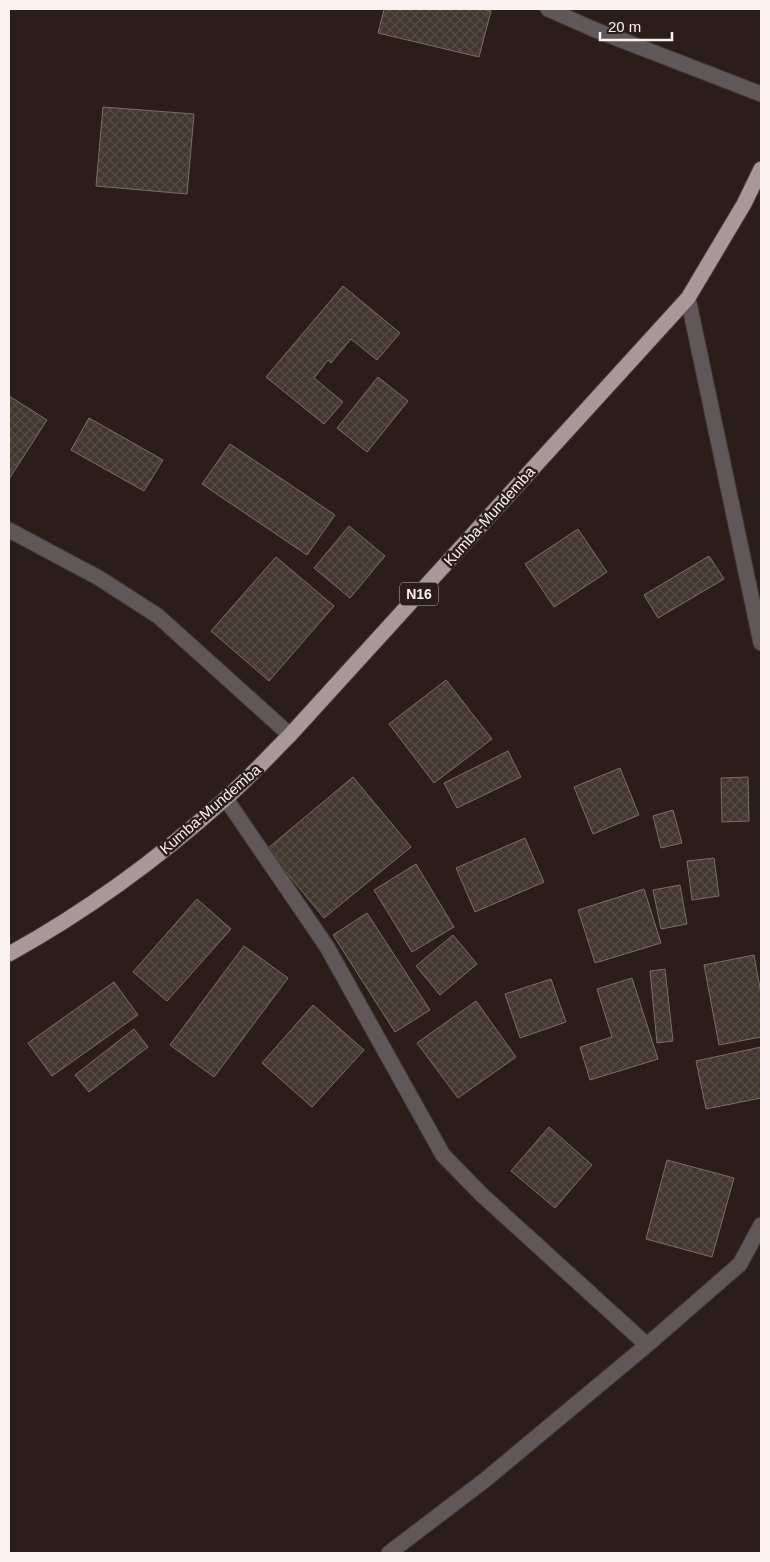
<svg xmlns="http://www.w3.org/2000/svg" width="770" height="1562" font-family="Helvetica,sans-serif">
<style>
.building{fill:url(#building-cross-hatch);stroke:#7b6e65}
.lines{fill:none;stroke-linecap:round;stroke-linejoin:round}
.minor-casing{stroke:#433734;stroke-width:17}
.trunk-casing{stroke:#433734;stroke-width:17}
.minor{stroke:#5f5758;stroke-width:15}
.trunk{stroke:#a9989a;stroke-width:15}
.labels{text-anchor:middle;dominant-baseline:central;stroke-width:5;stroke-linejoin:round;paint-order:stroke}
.shield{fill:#2a1d1a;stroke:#bdb3b0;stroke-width:1}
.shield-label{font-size:14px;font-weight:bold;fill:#fcf3f0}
.street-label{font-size:15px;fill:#fcf3f0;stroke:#2a1d1a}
</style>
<defs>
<pattern id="building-cross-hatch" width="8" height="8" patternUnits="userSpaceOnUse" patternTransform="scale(1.25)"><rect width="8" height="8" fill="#433830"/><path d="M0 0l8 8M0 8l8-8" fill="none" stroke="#564c44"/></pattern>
</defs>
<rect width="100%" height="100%" fill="#2a1d1a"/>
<path class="building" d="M384 9H481L491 11 479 57 378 33Z
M103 107 194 114 187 194 96 186Z
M343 286 400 333 377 360 351 339 331 363 328 360 314 378 343 402 324 424 266 377Z
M378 377 408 401 367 452 337 428Z
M9 396 47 420 9 479Z
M89 418 163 460 144 491 71 450Z
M230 444 335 515 307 555 202 484Z
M349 526 385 556 350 598 314 568Z
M578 529 607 572 554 607 525 564Z
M709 556 724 579 658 618 644 595Z
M276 557 334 606 269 681 211 631Z
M446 680 492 739 434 783 389 724Z
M508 751 521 777 457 808 444 783Z
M620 768 639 815 593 834 574 787Z
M353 777 411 847 324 918 267 849Z
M748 777 749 821 722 822 721 778Z
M673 810 682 843 661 848 653 816Z
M525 838 544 882 475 912 456 868Z
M714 858 719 896 692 900 687 861Z
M416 864 454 927 412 952 374 890Z
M680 885 687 924 661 929 653 890Z
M644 889 661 943 595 963 578 910Z
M197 899 231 929 167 1001 133 972Z
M367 913 430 1010 395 1032 333 935Z
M453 935 477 964 440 995 416 966Z
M244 946 288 978 214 1077 170 1045Z
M754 955 761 994V1037L719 1045 704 965Z
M665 969 673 1041 657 1043 650 971Z
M632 978 658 1059 590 1080 580 1047 612 1037 597 989Z
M551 979 566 1022 520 1038 505 994Z
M114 982 138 1015 52 1076 28 1043Z
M476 1001 516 1057 458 1098 417 1043Z
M313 1005 364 1050 312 1107 262 1063Z
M134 1029 148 1047 89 1092 75 1075Z
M761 1047V1098L706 1109 696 1061Z
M549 1127 592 1165 555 1208 511 1171Z
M667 1160 734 1178 712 1257 646 1239Z"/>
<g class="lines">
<defs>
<path id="minor" d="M548 9 593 29 761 94
M688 298 761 643
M9 530 99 578 158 616 290 735
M226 799 327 947 443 1155 482 1195 647 1345
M389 1553 485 1480 647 1345 740 1264 761 1225"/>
<path id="trunk" d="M9 954C87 911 159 858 225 799 248 779 269 756 290 735L688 298 744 204 761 169"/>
</defs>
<use href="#minor" class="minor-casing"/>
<use href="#trunk" class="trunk-casing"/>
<use href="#minor" class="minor"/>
<use href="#trunk" class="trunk"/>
</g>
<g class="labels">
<rect class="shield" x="400" y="582.5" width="38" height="23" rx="4"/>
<g class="shield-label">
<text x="419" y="594">N16</text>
</g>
<g class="street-label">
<text transform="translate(489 516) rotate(-48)">Kumba-Mundemba</text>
<text transform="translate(210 809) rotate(-41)">Kumba-Mundemba</text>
</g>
</g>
<rect width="770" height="1562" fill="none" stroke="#fcf3f0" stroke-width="20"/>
<path d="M600 32v8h72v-8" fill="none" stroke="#fcf3f0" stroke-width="2.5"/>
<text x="608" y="32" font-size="15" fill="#fcf3f0" stroke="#2a1d1a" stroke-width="4" paint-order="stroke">20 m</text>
</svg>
